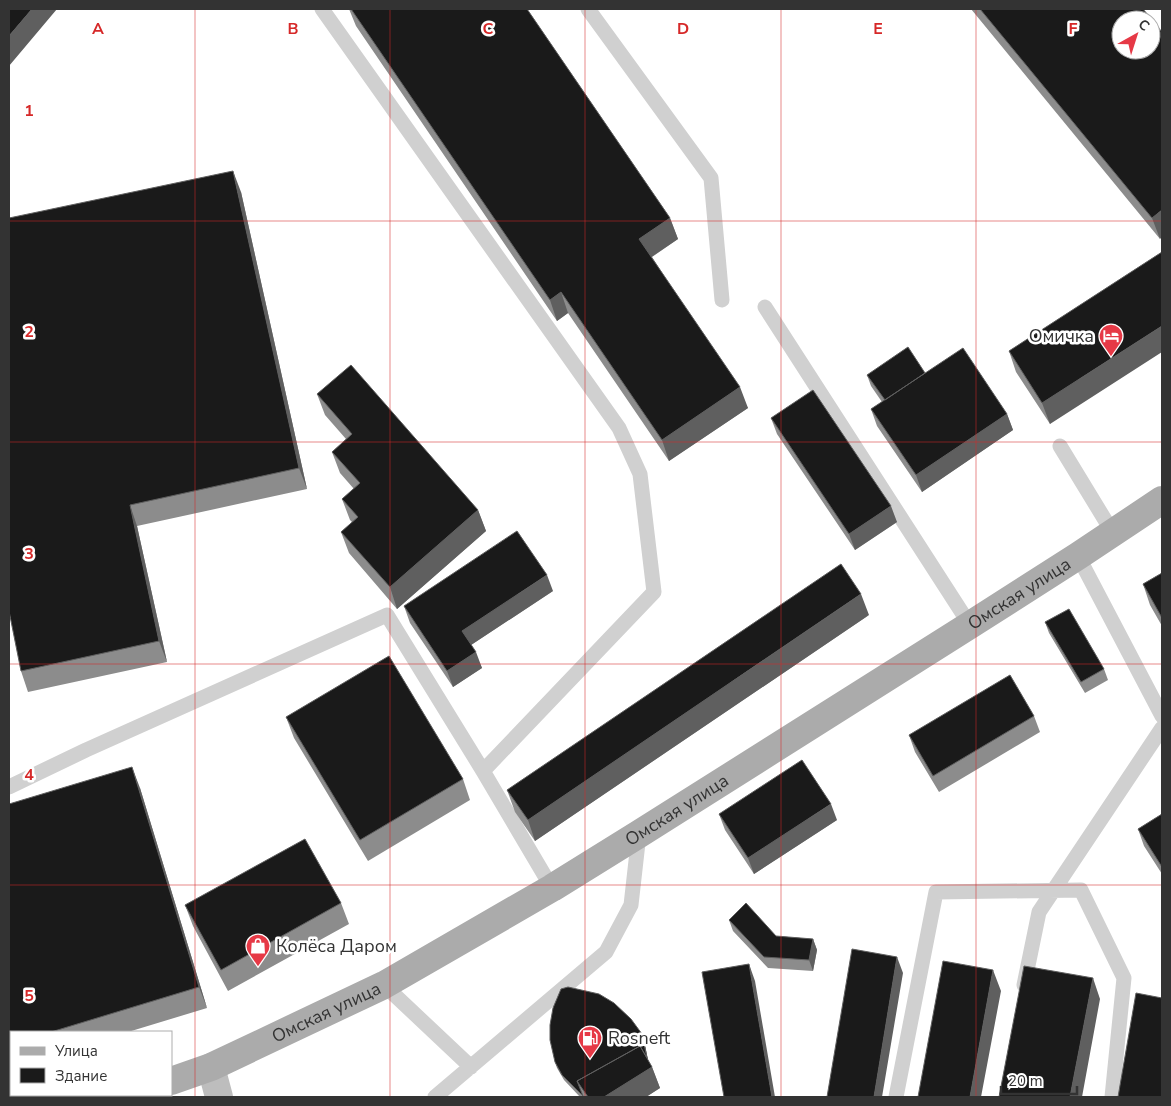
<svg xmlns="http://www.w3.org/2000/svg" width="1171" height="1106" font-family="'Nunito Sans',sans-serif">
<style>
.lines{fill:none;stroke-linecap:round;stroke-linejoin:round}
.lane{stroke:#d0d0d0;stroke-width:15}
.secondary{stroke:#bdbdbd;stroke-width:28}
.primary{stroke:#ababab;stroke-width:28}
.wall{fill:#8c8c8c}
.shaded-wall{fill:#5f5f5f}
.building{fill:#1a1a1a;stroke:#5f5f5f;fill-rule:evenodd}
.grid{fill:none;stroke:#d62828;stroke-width:1;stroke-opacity:0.55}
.labels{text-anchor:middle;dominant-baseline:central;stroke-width:5;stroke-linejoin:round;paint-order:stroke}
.poi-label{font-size:18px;fill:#333;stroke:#fff;text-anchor:start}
.street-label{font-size:18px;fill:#333;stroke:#fff}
.grid-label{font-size:16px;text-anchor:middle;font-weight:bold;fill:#d62828;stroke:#fff;stroke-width:5;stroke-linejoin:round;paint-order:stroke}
</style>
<rect width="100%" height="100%" fill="#fff"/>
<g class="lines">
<path class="lane" d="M322 9 619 428 640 474 654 592 483 771
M588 9 711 178 722 300
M765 307 970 625
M1060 446 1113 533
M1078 556 1162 716
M9 787 86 750 387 615 483 771 552 888
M384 985 471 1067
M1024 985 1039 912 1162 728
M435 1097 606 952 631 905 639 834
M896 1097 936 892 1081 890 1124 978 1112 1097"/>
<path class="secondary" d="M211 1067 219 1097"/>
<g class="primary">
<path id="s1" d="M171 1081 211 1067 384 985 552 888 639 834 970 625 1078 556 1162 500"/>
<path d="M125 1097 132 1095"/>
</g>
</g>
<path class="wall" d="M349 9H527L670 218 678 239 652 257 748 408 669 461 568 313 557 321 356 26Z
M971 9H1143L1160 239Z
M241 192 307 489 137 526 167 662 28 692 21 671Z
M1162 252 1050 424 1016 372 1009 351Z
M925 373 1007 414 1013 430 922 492 877 426 871 409 882 402 871 386 867 375Z
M317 394 478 510 486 531 397 609 349 553 341 532 352 522 350 520 342 499 354 489 340 473 332 452 346 439 325 415Z
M771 418 897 522 855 550 777 434Z
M1162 573V626L1150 605 1143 584Z
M553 591 471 645 482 668 453 687 410 623 404 606Z
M869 615 535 841 515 812 507 790Z
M1045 622 1104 669 1108 680 1085 693 1049 633Z
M1034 716 1040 732 939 792 915 752 909 735Z
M286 717 463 779 470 800 368 861 294 738Z
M140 788 207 1008 128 1032H11V1068H9V804Z
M719 814 837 820 754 874 725 830Z
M1162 814V874L1144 846 1138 829Z
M341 903 349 924 228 991 193 926 185 905Z
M729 920 776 936 813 939 817 950 813 971 768 968 733 931Z
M644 1040 648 1060 652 1067 660 1088 646 1097H580L564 1080 557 1068 555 1062Z"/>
<path class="shaded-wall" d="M32 9H57L9 66V36Z
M233 171 241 192 307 489 299 468Z
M1162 210V237L1160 239 1152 218Z
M670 218 678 239 647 260 639 239Z
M561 292 568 313 557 321 550 300Z
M1162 326V352L1050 424 1042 403Z
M740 387 748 408 669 461 662 440Z
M1007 414 1013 430 922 492 916 475Z
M130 505 137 526 167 662 159 641Z
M891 506 897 522 855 550 849 534Z
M478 510 486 531 397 609 390 587Z
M547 575 553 591 468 647 462 631Z
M861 594 869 615 535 841 528 820Z
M476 652 482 668 453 687 447 671Z
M132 767 140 788 207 1008 199 987Z
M831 804 837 820 754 874 748 858Z
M813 939 817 950 813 971 809 960Z
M897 957 903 973 882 1097H874Z
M749 964 755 981 775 1097H772Z
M993 970 1001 991 981 1097H970Z
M1093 978 1100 999 1082 1097H1070Z
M642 1034 644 1040 649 1065 647 1059Z
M652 1067 660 1088 646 1097H604Z"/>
<path class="building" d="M9 9H32L9 36Z
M351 9H527L670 218 639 239 740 387 662 440 561 292 550 300Z
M980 9H1143L1162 32V210L1152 218ZM1121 20H1151V50H1121Z
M233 171 299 468 130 505 159 641 21 671 9 611V218Z
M1162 252V326L1042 403 1009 351Z
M908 347 925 373 885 400 867 375Z
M963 348 1007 414 916 475 871 409Z
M351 365 478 510 390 587 341 532 358 517 342 499 360 483 332 452 352 434 317 394Z
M813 390 891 506 849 534 771 418Z
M517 531 547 575 462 631 476 652 447 671 404 606Z
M841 564 861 594 528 820 507 790Z
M1162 573V618L1143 584Z
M1069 609 1104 669 1081 682 1045 622Z
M389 656 463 779 360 840 286 717Z
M1010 675 1034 716 933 776 909 735Z
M802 760 831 804 748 858 719 814Z
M132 767 199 987 51 1032H11V1044L9 1045V804Z
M1162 814V867L1138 829Z
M305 839 341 903 221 970 185 905Z
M746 903 776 936 813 939 809 960 764 957 729 920Z
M852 949 897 957 874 1097H827Z
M943 961 993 970 970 1097H918Z
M749 964 772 1097H724L702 972Z
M1024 966 1093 978 1070 1097H999Z
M568 987 599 994 614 1003 631 1019 642 1034 647 1058 640 1046 577 1081 583 1096 562 1075 555 1062 550 1040V1025L553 1008 561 989Z
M1136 993 1162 998V1097H1118Z
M640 1046 652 1067 604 1097H588L577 1081Z"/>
<path class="grid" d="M195 9V1097M390 9V1097M585 9V1097M781 9V1097M976 9V1097M9 221H1162M9 442H1162M9 664H1162M9 885H1162"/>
<defs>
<symbol id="hotel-pin" viewBox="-11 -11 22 30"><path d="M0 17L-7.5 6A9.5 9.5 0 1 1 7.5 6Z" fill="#e63946" stroke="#fff"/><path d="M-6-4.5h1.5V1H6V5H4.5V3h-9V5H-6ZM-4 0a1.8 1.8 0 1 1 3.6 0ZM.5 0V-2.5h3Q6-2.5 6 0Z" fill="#fff"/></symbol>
<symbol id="shop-pin" viewBox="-11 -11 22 30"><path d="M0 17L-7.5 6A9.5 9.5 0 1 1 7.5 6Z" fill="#e63946" stroke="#fff"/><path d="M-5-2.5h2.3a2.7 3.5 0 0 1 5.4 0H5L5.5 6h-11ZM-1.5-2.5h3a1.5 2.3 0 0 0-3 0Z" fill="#fff"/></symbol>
<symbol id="fuel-pin" viewBox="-11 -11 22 30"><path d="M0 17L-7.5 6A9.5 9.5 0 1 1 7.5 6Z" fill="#e63946" stroke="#fff"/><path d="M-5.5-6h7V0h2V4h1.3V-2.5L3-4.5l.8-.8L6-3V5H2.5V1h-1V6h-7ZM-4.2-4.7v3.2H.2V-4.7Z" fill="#fff"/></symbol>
</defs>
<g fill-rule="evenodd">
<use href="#hotel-pin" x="1097" y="322" width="28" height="38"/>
<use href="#shop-pin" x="244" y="932" width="28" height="38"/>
<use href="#fuel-pin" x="576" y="1024" width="28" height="38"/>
</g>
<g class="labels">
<g class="poi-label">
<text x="1094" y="336" text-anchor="end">Омичка</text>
<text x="276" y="946">Колёса Даром</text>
<text x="608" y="1038">Rosneft</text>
</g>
<g class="street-label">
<text stroke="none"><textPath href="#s1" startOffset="980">Омская улица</textPath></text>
<text stroke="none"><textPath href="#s1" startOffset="575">Омская улица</textPath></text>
<text stroke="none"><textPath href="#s1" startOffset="170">Омская улица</textPath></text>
</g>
</g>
<g class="grid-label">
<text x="98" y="34">A</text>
<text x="293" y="34">B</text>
<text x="488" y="34">C</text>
<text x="683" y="34">D</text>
<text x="878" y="34">E</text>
<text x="1073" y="34">F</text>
<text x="29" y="116">1</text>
<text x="29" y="337">2</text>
<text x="29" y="559">3</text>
<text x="29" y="780">4</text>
<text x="29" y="1001">5</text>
</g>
<rect width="1171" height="1106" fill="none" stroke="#333333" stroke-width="20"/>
<rect x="10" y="1031" width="162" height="65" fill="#ffffff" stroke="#adadad"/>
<rect x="20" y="1047" width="25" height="8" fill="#ababab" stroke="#adadad"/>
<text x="55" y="1056" font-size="15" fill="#333333">Улица</text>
<rect x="20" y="1068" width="25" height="15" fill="#1a1a1a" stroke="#adadad"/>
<text x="55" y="1081" font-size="15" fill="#333333">Здание</text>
<g transform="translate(1136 35) rotate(39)"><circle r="24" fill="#ffffff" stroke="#adadad"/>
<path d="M0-4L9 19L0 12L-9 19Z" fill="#e63946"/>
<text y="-8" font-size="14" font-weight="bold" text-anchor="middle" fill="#333333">С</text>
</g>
<path d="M1001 1086v8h76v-8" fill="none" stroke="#333333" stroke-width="2.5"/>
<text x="1008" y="1086" font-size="15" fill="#333333" stroke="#ffffff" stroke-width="4" paint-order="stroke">20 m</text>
</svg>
